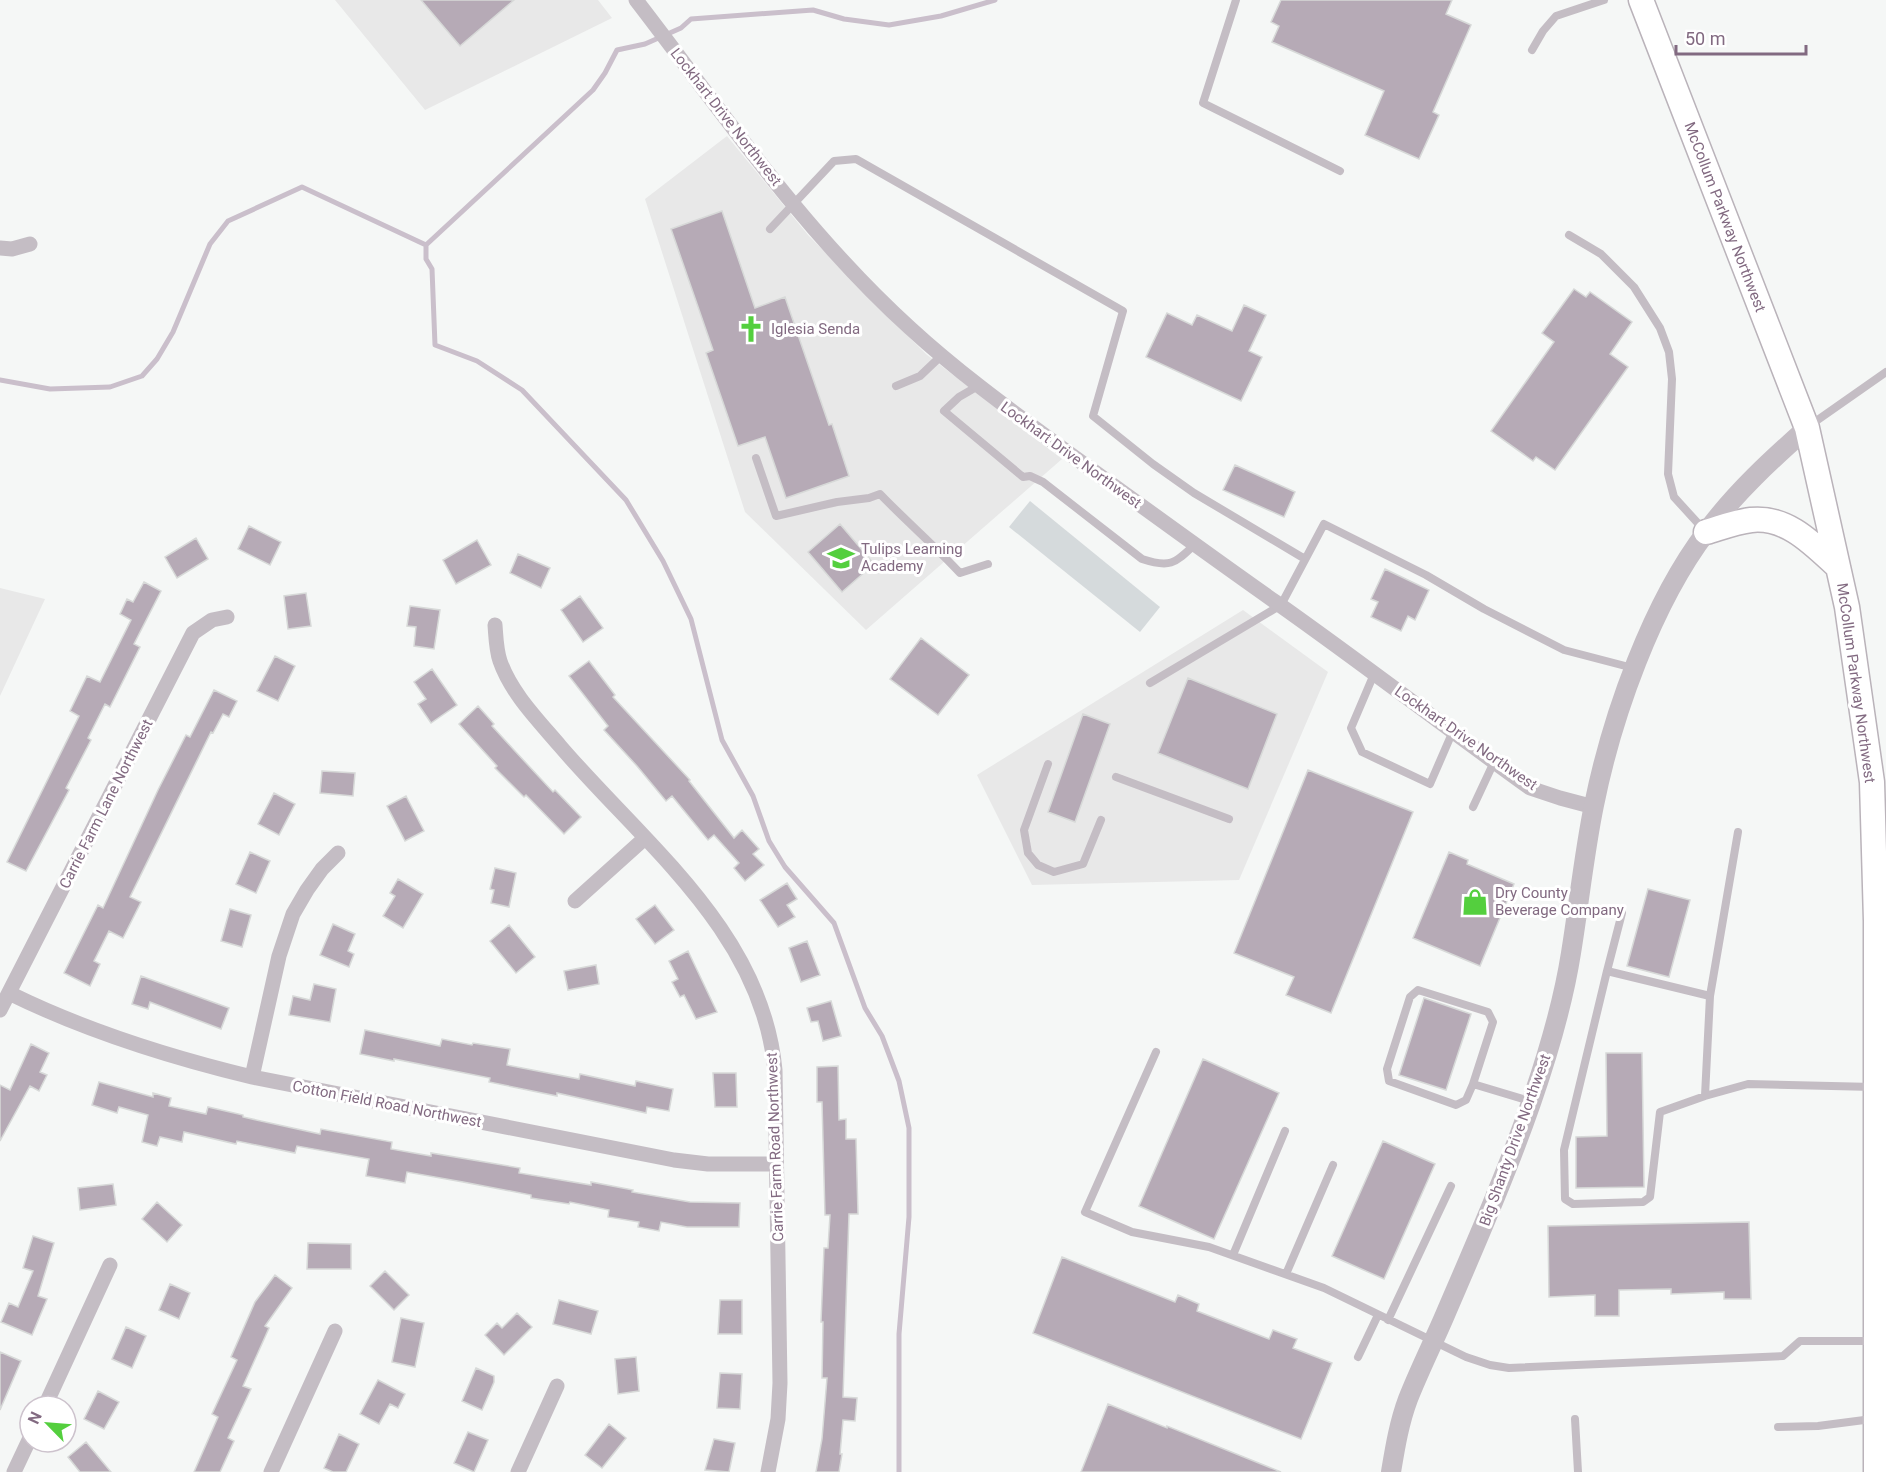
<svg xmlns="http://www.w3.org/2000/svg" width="1886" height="1472" font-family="Roboto,sans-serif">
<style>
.built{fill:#e8e8e8}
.green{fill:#d5dadc}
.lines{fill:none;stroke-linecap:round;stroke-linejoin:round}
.stream{stroke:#cabfcb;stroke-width:5}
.building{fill:#b6aab6;stroke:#d7d9d8;stroke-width:1.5}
.primary-casing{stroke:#bab3ba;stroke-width:27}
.service{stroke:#c4bdc4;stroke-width:8}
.minor{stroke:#c4bdc4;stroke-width:15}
.tertiary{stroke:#c4bdc4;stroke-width:20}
.primary{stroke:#fff;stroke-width:24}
.labels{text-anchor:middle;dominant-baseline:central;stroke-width:6;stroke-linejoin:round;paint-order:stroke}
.street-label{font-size:15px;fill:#826a81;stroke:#fff}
.poi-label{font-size:15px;fill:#826a81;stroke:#fff;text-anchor:start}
</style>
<rect width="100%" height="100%" fill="#f5f7f6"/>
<path class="built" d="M335 0H598L612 18 425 110Z
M727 136 808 235 926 354 1062 459 866 630 745 512 645 199Z
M0 588 45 599 0 696Z
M1243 610 1328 672 1239 880 1032 885 977 775Z"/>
<path class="green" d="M1030 501 1160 607 1140 632 1009 527Z"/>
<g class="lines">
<path class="stream" d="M0 380 50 389 110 387 142 376 157 359 173 332 210 244 228 221 302 187 426 245
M899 1472V1334L909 1217V1128L899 1081 882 1036 865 1008 834 923 785 867 769 841 753 796 722 740 691 619 663 561 626 500 522 390 477 361 435 345 432 269 426 259V245L593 90 605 73 617 50 645 44 681 28 691 19 813 10 844 19 889 25 941 16 995 0"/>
</g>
<path class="building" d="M421 0H514L460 46Z
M1281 0H1452L1446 14 1471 25 1433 112 1439 115 1419 159 1365 135 1384 91 1272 42 1279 26 1271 22Z
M722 211 755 308 785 297 829 425 832 424 849 476 786 498 765 437 738 446 706 353 713 350 671 229Z
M1574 289 1586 297 1590 292 1632 322 1610 354 1628 367 1555 470 1536 457 1533 461 1491 431 1554 342 1542 333Z
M1244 305 1266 315 1249 351 1262 357 1241 401 1146 357 1167 313 1192 325 1197 315 1232 331Z
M1235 465 1295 492 1284 517 1223 490Z
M840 524 874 564 842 592 808 552Z
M249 526 281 542 270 565 238 549Z
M196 538 208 559 177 578 165 557Z
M477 540 491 565 456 584 443 560Z
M518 554 550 568 541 588 510 573Z
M1385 569 1429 590 1415 620 1408 616 1401 631 1371 617 1378 602 1371 599Z
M144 582 161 591 134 644 140 647 110 707 105 704 88 738 91 740 66 788 69 790 26 871 7 862 79 716 70 711 87 676 100 682 131 620 120 614 127 599 133 602Z
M306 593 311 626 288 629 284 596Z
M580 596 603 628 583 642 561 610Z
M410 606 440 610 434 649 414 646 416 627 407 626Z
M921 638 969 675 938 715 890 679Z
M275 656 295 666 278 701 257 691Z
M589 661 615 695 613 697 690 780 689 781 734 838 742 830 759 849 753 854 764 865 745 881 734 868 739 863 714 835 708 840 672 796 666 801 637 766 604 730 608 726 569 676Z
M432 669 457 705 431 723 418 704 426 699 414 682Z
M1188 678 1277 714 1248 789 1158 753Z
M214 690 237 701 229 717 223 714 213 733 211 732 130 897 141 902 123 938 109 931 94 961 100 964 90 986 64 973 98 905 103 908 158 790 186 735 190 737Z
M478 706 494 724 492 726 514 750 553 792 555 790 581 817 564 834 526 795 524 797 495 768 497 766 459 724Z
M1083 714 1110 724 1075 822 1048 812Z
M1308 770 1413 812 1331 1013 1286 995 1294 977 1234 953Z
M322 771 355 773 353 796 320 793Z
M274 793 295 804 279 835 258 824Z
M406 796 424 831 405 841 387 806Z
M250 852 270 861 256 893 236 884Z
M1449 852 1468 860 1467 864 1514 884 1480 966 1413 938Z
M495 868 516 873 509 907 491 903 494 890 490 889Z
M398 879 423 894 403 928 383 916 395 896 390 893Z
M787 883 797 899 787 905 795 917 778 927 760 900Z
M1648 889 1690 900 1669 977 1627 966Z
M655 905 674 930 655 944 636 919Z
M230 909 251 915 242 947 221 941Z
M333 924 355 934 348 951 354 954 349 967 320 955Z
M509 925 535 957 516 973 490 941Z
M807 941 820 975 801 982 789 948Z
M688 951 717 1012 696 1019 684 995 680 997 672 982 678 979 669 961Z
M596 965 599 984 568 990 564 971Z
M141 976 229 1008 221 1029 150 1002 148 1009 132 1004Z
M314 984 336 989 330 1022 289 1015 293 996 310 1000Z
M1424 998 1471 1014 1446 1090 1399 1075Z
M831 1001 841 1036 823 1041 818 1021 811 1022 807 1008Z
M365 1030 440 1046 442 1039 472 1045 473 1043 510 1049 507 1065 579 1079 580 1074 635 1086 636 1081 673 1089 669 1111 647 1107 646 1113 557 1093V1096L489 1082 490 1078 394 1059V1061L360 1054Z
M31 1044 49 1053 40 1072 47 1075 39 1091 30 1086 0 1141V1085L10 1090Z
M1606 1053H1642L1644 1187 1576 1188V1137L1607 1136Z
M1203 1059 1279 1093 1214 1239 1139 1206Z
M838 1066 839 1120 846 1119V1139H856L858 1214H849L843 1397 857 1398 855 1421 843 1420 840 1454H842L839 1472H816L822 1439 827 1378H822L823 1322H821L824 1248H828L830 1215H825L822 1102H817V1067Z
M713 1073H736L737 1107H715Z
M99 1082 153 1097V1093L171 1098 169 1106 206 1114 208 1107 243 1115V1117L320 1134 321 1129 392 1142 391 1149 431 1156V1153L520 1168 519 1173 591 1185V1182L633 1190 632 1192 690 1202 740 1203 739 1227H687L661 1222 659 1231 638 1227 639 1222 608 1217 609 1210 570 1202 569 1204 531 1198V1195L463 1182 407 1172 405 1183 366 1176 369 1159 297 1146 295 1153 237 1141 236 1144 184 1132 182 1142 160 1137 157 1146 142 1142 148 1115 119 1107 117 1113 92 1105Z
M1383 1141 1435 1164 1384 1279 1332 1256Z
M113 1184 116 1205 80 1210 78 1188Z
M157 1202 182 1225 167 1242 142 1219Z
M1749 1222 1751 1299H1724V1292L1671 1294V1289L1619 1290V1316H1595V1295L1549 1297 1548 1226Z
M33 1236 54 1243 38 1296 47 1299 32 1335 1 1322 9 1303 18 1307 33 1271 23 1268Z
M308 1243 351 1244V1269H307Z
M1062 1257 1175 1302 1178 1295 1199 1304 1197 1311 1269 1339 1273 1330 1297 1339 1293 1348 1332 1363 1301 1439 1033 1333Z
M385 1271 409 1295 394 1310 370 1286Z
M275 1275 292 1288 265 1326 269 1328 243 1386 251 1389 228 1438 234 1441 220 1472H194L218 1417 212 1414 237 1360 231 1357 255 1302Z
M170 1284 190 1293 179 1319 159 1310Z
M559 1300 598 1311 591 1334 553 1324Z
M720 1300H742V1334H718Z
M517 1313 532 1327 504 1355 485 1335 497 1323 502 1328Z
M401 1318 424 1323 415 1367 392 1362Z
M126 1327 146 1336 132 1368 112 1359Z
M0 1352 21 1361 0 1410Z
M636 1357 639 1391 618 1394 615 1359Z
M476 1368 494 1376V1382L482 1410 462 1401Z
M720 1373 742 1374 740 1409 717 1408Z
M378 1380 405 1394 398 1408 390 1404 379 1424 360 1414Z
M98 1391 119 1402 104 1429 84 1419Z
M1108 1404 1167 1428V1426L1281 1472H1081Z
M609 1424 626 1438 602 1468 585 1455Z
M468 1432 488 1440 474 1472 454 1463Z
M339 1434 359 1444 346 1472H333L324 1468Z
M714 1439 735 1443 729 1472 705 1470Z
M86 1442 111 1472H80L68 1457Z"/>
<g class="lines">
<defs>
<path id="primary" d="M1641 0 1807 428 1847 607 1872 782 1876 921V1472
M1706 532C1720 528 1735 522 1751 520 1787 516 1813 544 1838 567"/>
</defs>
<use href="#primary" class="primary-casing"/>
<path class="service" d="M1236 0 1203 103 1340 171
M1532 50 1543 31 1556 16 1604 0
M770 229 834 161 856 159 1123 311 1093 416 1153 464 1194 493 1305 559
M1569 235 1601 254 1634 287 1660 328 1669 352 1672 379 1668 474 1674 497 1705 531
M896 386 920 376 941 356
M978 386 959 397 944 411 1023 477 1030 476 1043 482 1142 559C1169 568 1175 564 1194 545
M1809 426 1886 372
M756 458 776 516 837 502 869 498 880 494C906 521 934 545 960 573L988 564
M1374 674 1351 728 1362 752 1430 784 1453 731
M1150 683 1281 605 1324 524 1426 575 1484 609 1564 650 1633 668
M1048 764 1024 830 1028 853 1038 865 1054 872 1083 864 1101 820
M1116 777 1229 819
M1473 807 1494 762
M1579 908 1622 913 1607 971 1710 996 1705 1096 1748 1084 1874 1087
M1607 971 1564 1150 1565 1199 1573 1204 1643 1202 1650 1197 1660 1112 1705 1096
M1710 996 1738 832
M1156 1052 1085 1212 1132 1232 1209 1247 1324 1288 1466 1357 1490 1365 1509 1368 1783 1356 1800 1341H1874
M1473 1084 1466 1100 1456 1105 1389 1081 1387 1069 1410 997 1418 990 1488 1012 1493 1022 1473 1084 1530 1101
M1233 1255 1285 1131
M1286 1274 1333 1165
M1388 1320 1451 1186
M1358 1357 1378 1315
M1575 1419 1578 1472
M1778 1427 1818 1426 1872 1419"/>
<path class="minor" d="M636 0C723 113 804 232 910 328 959 373 1013 412 1066 451 1136 502 1206 553 1277 603 1362 663 1445 727 1530 788L1560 798 1594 807
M0 248 12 249 30 244
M495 625C496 637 496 649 500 661 511 693 538 720 560 746 644 844 762 932 775 1070L780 1383 778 1419 768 1472
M575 901 645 838
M9 993C86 1031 169 1057 252 1077L674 1160 708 1164H776
M0 1010 193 633 212 620 227 617
M252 1077 279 956 293 914 307 890 322 869 338 853
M45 1406 110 1265
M14 1472 30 1438
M271 1472 335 1331
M518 1472 557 1386"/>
<path class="tertiary" d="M1391 1472C1395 1448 1399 1423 1408 1399 1419 1371 1433 1343 1445 1315 1475 1245 1506 1175 1531 1103 1548 1054 1563 1004 1571 953 1579 904 1584 854 1594 805 1612 716 1652 603 1707 531 1736 492 1771 460 1807 428"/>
<use href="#primary" class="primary"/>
</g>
<defs>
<symbol id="church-bare" viewBox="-9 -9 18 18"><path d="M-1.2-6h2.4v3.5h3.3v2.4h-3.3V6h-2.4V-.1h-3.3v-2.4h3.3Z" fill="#54cf3e" stroke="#fff" stroke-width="2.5" paint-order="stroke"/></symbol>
<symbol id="school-bare" viewBox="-9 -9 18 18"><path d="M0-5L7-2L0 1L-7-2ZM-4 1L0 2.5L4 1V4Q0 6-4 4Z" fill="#54cf3e" stroke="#fff" stroke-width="2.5" paint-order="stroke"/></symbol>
<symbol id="shop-bare" viewBox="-9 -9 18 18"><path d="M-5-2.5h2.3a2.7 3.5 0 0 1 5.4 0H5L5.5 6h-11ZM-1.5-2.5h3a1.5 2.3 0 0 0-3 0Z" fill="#54cf3e" stroke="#fff" stroke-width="2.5" paint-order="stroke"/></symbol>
</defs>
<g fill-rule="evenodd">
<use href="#church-bare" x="732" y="310" width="38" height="38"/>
<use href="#school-bare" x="822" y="539" width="38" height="38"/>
<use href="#shop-bare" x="1456" y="883" width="38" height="38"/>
</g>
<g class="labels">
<g class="street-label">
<text transform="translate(726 117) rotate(52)">Lockhart Drive Northwest</text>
<text transform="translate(1725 217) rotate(69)">McCollum Parkway Northwest</text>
<text transform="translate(1071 455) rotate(36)">Lockhart Drive Northwest</text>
<text transform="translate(1856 683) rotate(82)">McCollum Parkway Northwest</text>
<text transform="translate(1466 738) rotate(35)">Lockhart Drive Northwest</text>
<text transform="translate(106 804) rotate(-63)">Carrie Farm Lane Northwest</text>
<text transform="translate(387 1104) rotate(11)">Cotton Field Road Northwest</text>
<text transform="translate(1515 1140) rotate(-70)">Big Shanty Drive Northwest</text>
<text transform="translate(775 1147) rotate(-92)">Carrie Farm Road Northwest</text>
</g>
<g class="poi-label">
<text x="771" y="329">Iglesia Senda</text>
<text x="861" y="549">Tulips Learning<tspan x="861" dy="17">Academy</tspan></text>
<text x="1495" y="893">Dry County<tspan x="1495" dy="17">Beverage Company</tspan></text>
</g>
</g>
<g transform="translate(48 1424) rotate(295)"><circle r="28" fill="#ffffff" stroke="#cdc3cd" stroke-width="1.5"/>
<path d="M0-4.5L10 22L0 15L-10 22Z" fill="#54cf3e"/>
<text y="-9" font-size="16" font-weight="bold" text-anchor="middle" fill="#826a81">N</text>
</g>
<path d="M1676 45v9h130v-9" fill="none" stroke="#826a81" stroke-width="3"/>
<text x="1685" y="45" font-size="18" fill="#826a81" stroke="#ffffff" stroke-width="4.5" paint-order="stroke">50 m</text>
</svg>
